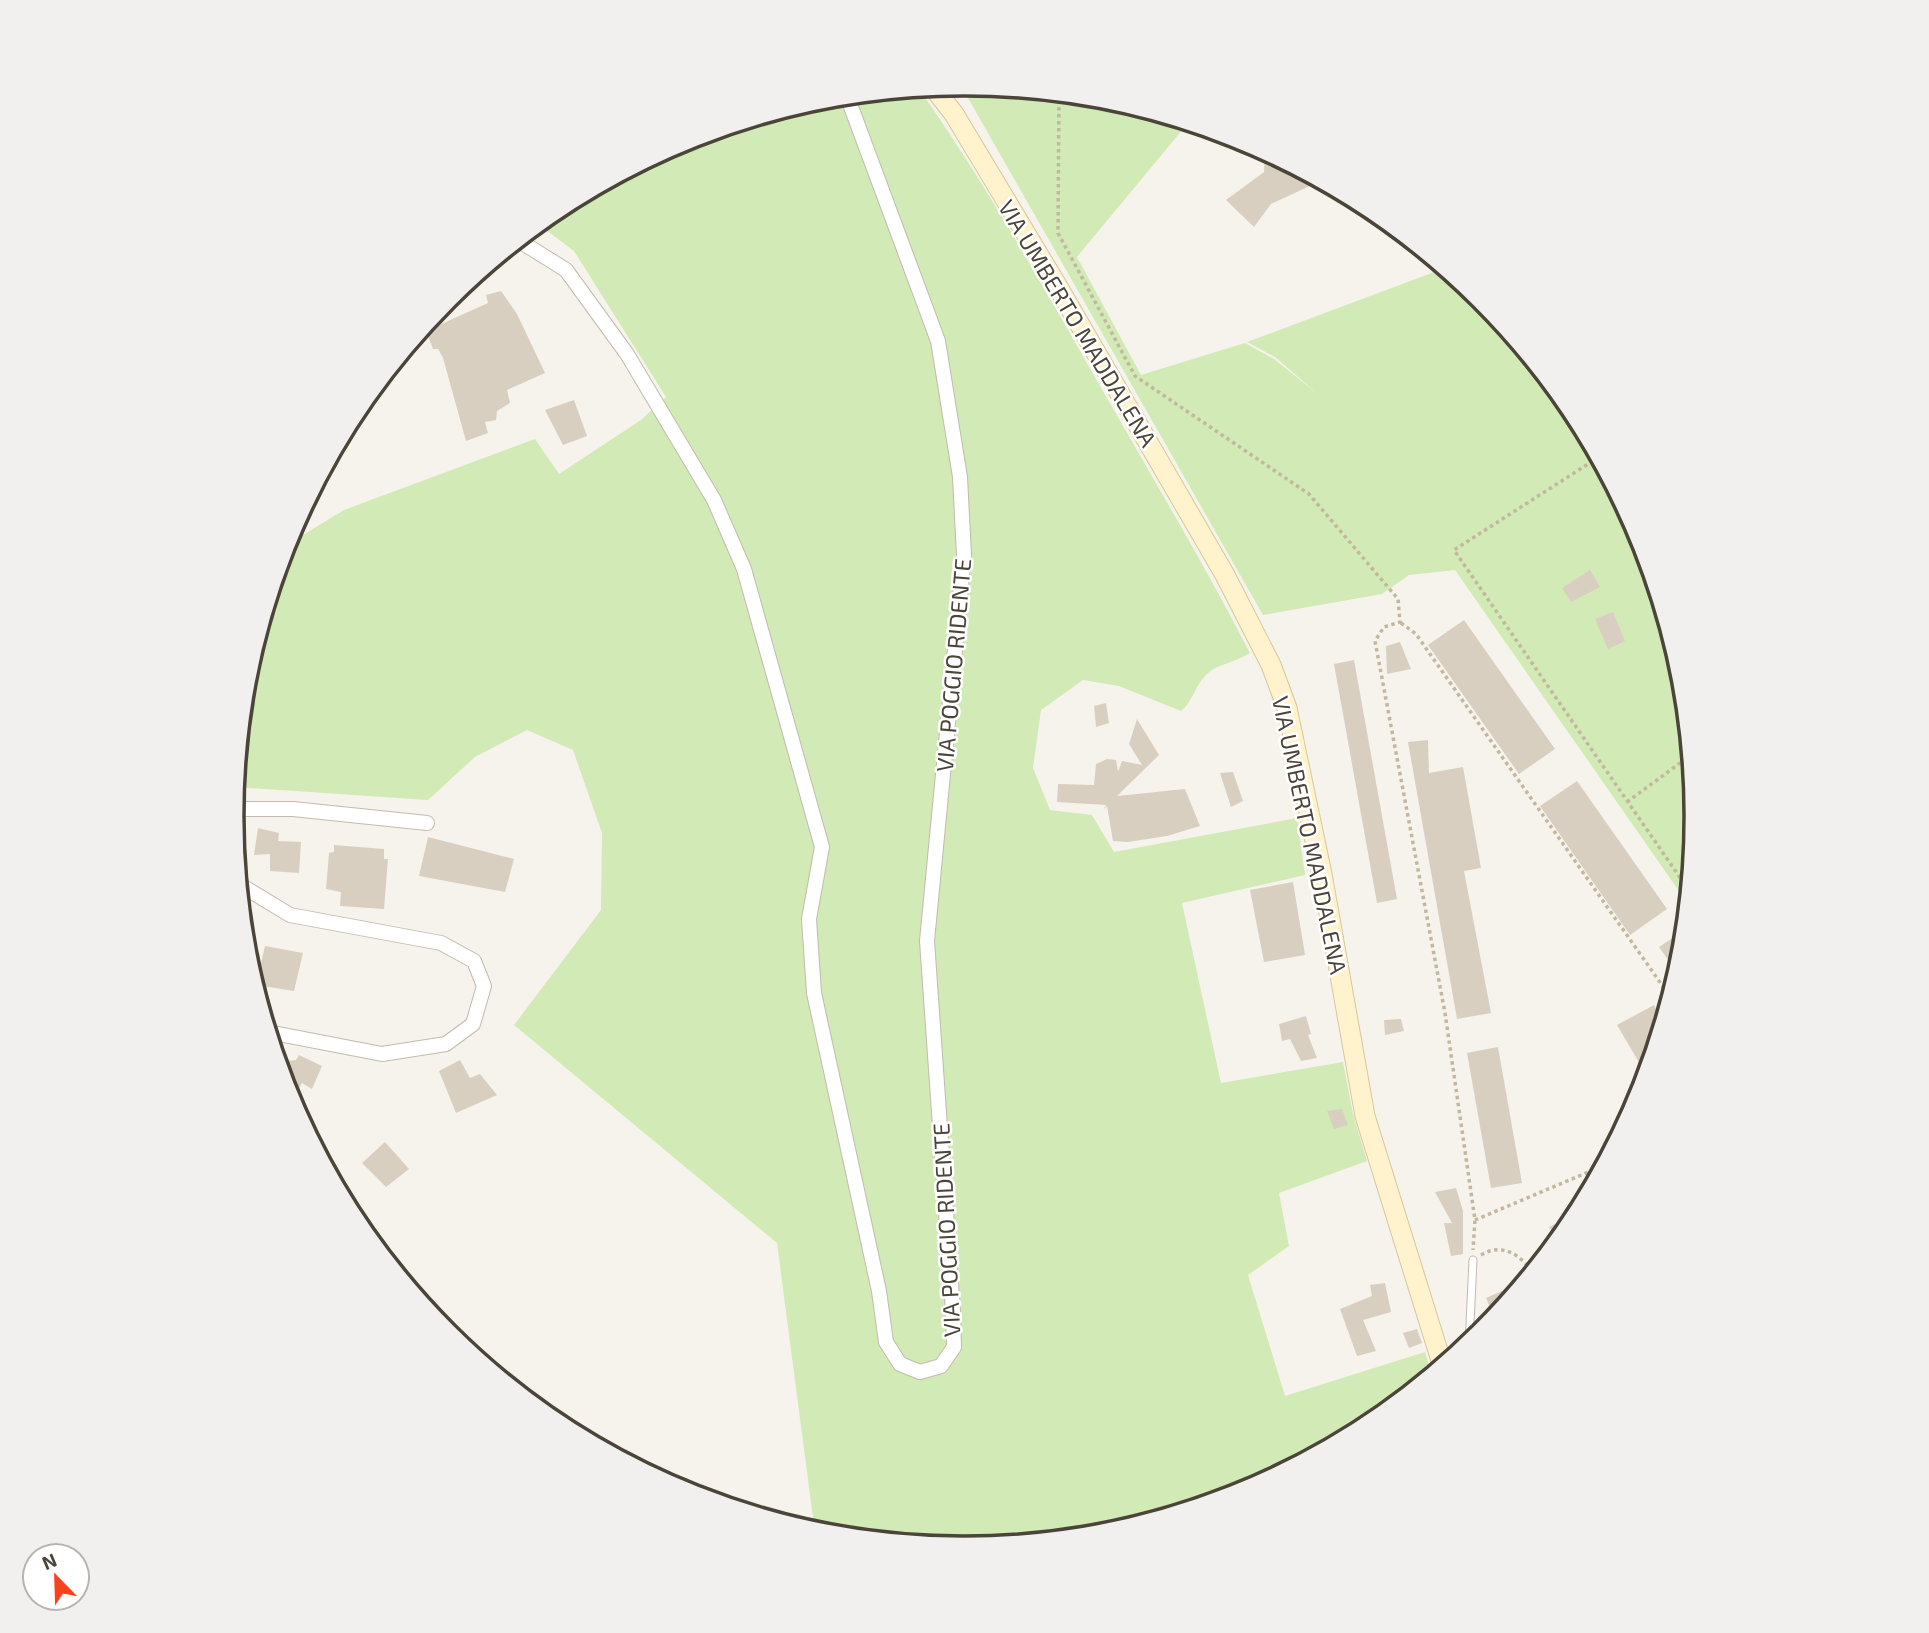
<svg xmlns="http://www.w3.org/2000/svg" width="1929" height="1633" font-family="'Exo 2',sans-serif">
<style>
.green{fill:#d2eab5}
.building{fill:#d8cfc1}
.lines{fill:none;stroke-linecap:round;stroke-linejoin:round}
.lane-casing{stroke:#c2bbae;stroke-width:9}
.street-casing{stroke:#c2bbae;stroke-width:16}
.secondary-casing{stroke:#d6c79b;stroke-width:21}
.path{stroke:#c4b79f;stroke-width:3.5;stroke-dasharray:3.5 3.5;stroke-linecap:butt}
.lane{stroke:#fff;stroke-width:7}
.street{stroke:#fff;stroke-width:14}
.secondary{stroke:#fff3cd;stroke-width:19}
.labels{text-anchor:middle;dominant-baseline:central;stroke-width:5;stroke-linejoin:round;paint-order:stroke}
.street-label{font-size:23px;fill:#4b4439;stroke:#fff}
.rim{fill:none;stroke:#4b4439;stroke-width:3.5}
</style>
<rect width="100%" height="100%" fill="#f6f3ec"/>
<path class="green" d="M960 84 1108 98 1188 123 1077 257 1141 375 1245 343 1274 359 1319 395 1275 357 1247 342 1445 268 1483 299 1574 410 1641 537 1683 674 1697 817 1688 904 1455 570 1409 575 1382 594 1263 615Z
M919 89C984 181 1040 281 1096 379 1148 470 1202 560 1250 653 1235 663 1216 664 1206 675 1195 686 1193 701 1181 711L1119 686 1083 680 1041 710 1033 768 1050 810 1092 815 1114 852 1297 818 1305 875 1182 903 1221 1083 1343 1062 1353 1114 1367 1161 1279 1193 1289 1246 1248 1275 1285 1396 1425 1352 1432 1376 1371 1426 1244 1493 1107 1535 964 1549 815 1533 777 1243 514 1025 601 910 602 833 573 750 527 730 475 757 428 800 235 787 246 673 285 546 344 510 535 439 559 474 641 420 666 397 574 251 538 224 558 207 685 140 822 98Z"/>
<path class="building" d="M1265 150 1278 158 1286 173 1298 168 1306 172 1312 185 1271 204 1254 227 1226 200 1264 172Z
M501 291 517 314 545 373 507 390 510 403 497 411 496 420 485 422 488 433 466 441 443 358 438 349H433L426 331 488 303 486 295Z
M574 400 587 436 563 445 545 410Z
M1590 570 1600 587 1571 602 1562 588Z
M1613 612 1625 641 1608 649 1595 619Z
M1464 620 1555 749 1519 774 1428 645Z
M1400 642 1411 669 1387 674 1386 646Z
M1354 660 1397 899 1377 903 1334 664Z
M1106 703 1109 723 1096 727 1094 706Z
M1137 719 1159 755 1117 796 1185 789 1200 826 1167 836 1128 842 1113 841 1107 806 1104 809 1106 805 1057 802 1058 784 1094 785 1096 764 1107 759 1116 760 1118 772 1122 761 1142 765 1129 744Z
M1428 740 1429 773 1463 767 1481 868 1464 871 1491 1013 1457 1019 1408 742Z
M1233 772 1243 801 1231 807 1220 773Z
M1577 781 1667 909 1630 935 1540 806Z
M258 828 279 833 278 841 301 842 299 873 270 871V854L254 855Z
M428 837 514 859 505 892 419 876Z
M334 845 384 849V859H388L384 909 340 906 341 892 326 889 329 853 334 852Z
M1293 882 1305 955 1264 962 1250 890Z
M1686 929 1683 960 1678 974 1659 947Z
M265 946 303 953 294 991 256 985Z
M1654 1005 1663 1024 1647 1076 1617 1025Z
M1306 1016 1311 1034 1308 1035 1317 1058 1301 1061 1290 1039 1282 1041 1279 1024Z
M1401 1019 1404 1031 1385 1035 1384 1020Z
M1498 1047 1522 1183 1491 1188 1467 1053Z
M299 1055 322 1066 312 1089 302 1083 296 1094 286 1090 277 1062 296 1060Z
M460 1060 470 1078 480 1074 497 1095 456 1113 439 1071Z
M1342 1109 1348 1125 1334 1129 1327 1111Z
M385 1142 409 1169 386 1187 362 1163Z
M1456 1188 1463 1211V1254L1451 1256 1444 1223H1452L1435 1192Z
M1578 1214 1573 1224 1559 1242 1549 1227Z
M1527 1280 1495 1319 1486 1298Z
M1385 1283 1391 1312 1363 1320 1376 1351 1357 1356 1340 1309 1372 1296 1370 1285Z
M1417 1329 1422 1343 1409 1348 1403 1333Z"/>
<g class="lines">
<defs>
<path id="lane" d="M1469 1345 1473 1260"/>
<path id="street" d="M518 240 566 270 627 354 714 500 744 569 822 847 809 919 814 993 879 1291 886 1342 900 1364 920 1372 941 1366 954 1347 953 1312 927 941 964 555 960 477 938 341 847 96
M233 809H293L427 823
M239 884 290 915 441 943 474 961 484 986 473 1024 446 1044 382 1054 268 1032
M350 1214 395 1272"/>
<path id="secondary" d="M933 87 954 114 1058 287 1225 575 1271 665 1287 708 1322 874 1365 1116 1443 1367"/>
</defs>
<use href="#lane" class="lane-casing"/>
<use href="#street" class="street-casing"/>
<use href="#secondary" class="secondary-casing"/>
<path class="path" d="M1059 93 1058 233 1135 376 1309 494 1398 599 1400 622 1384 627 1375 641 1445 1013 1475 1220 1473 1250
M1599 457 1454 550 1690 892
M1401 623 1416 634 1671 998
M1627 802 1691 755
M1475 1220 1605 1165
M1481 1255C1502 1242 1521 1255 1533 1273"/>
<use href="#lane" class="lane"/>
<use href="#street" class="street"/>
<use href="#secondary" class="secondary"/>
</g>
<g class="labels">
<g class="street-label">
<text transform="translate(1078 323) rotate(59)">VIA UMBERTO MADDALENA</text>
<text transform="translate(953 665) rotate(-85)">VIA POGGIO RIDENTE</text>
<text transform="translate(1310 835) rotate(78)">VIA UMBERTO MADDALENA</text>
<text transform="translate(946 1230) rotate(-93)">VIA POGGIO RIDENTE</text>
</g>
</g>
<path d="M0 0H1929V1633H0ZM244 816a720 720 0 1 1 1440 0a720 720 0 1 1-1440 0Z" fill="#f1f0ef" fill-rule="evenodd"/>
<path class="rim" d="M244 816a720 720 0 1 1 1440 0a720 720 0 1 1-1440 0Z"/>
<g transform="translate(56 1577) rotate(337)"><circle r="33" fill="#ffffff" stroke="#b7b4b0" stroke-width="2"/>
<path d="M0-5L12 26L0 18L-12 26Z" fill="#fc3f1d"/>
<text y="-10" font-size="19" font-weight="bold" text-anchor="middle" fill="#4b4439">N</text>
</g>
</svg>
